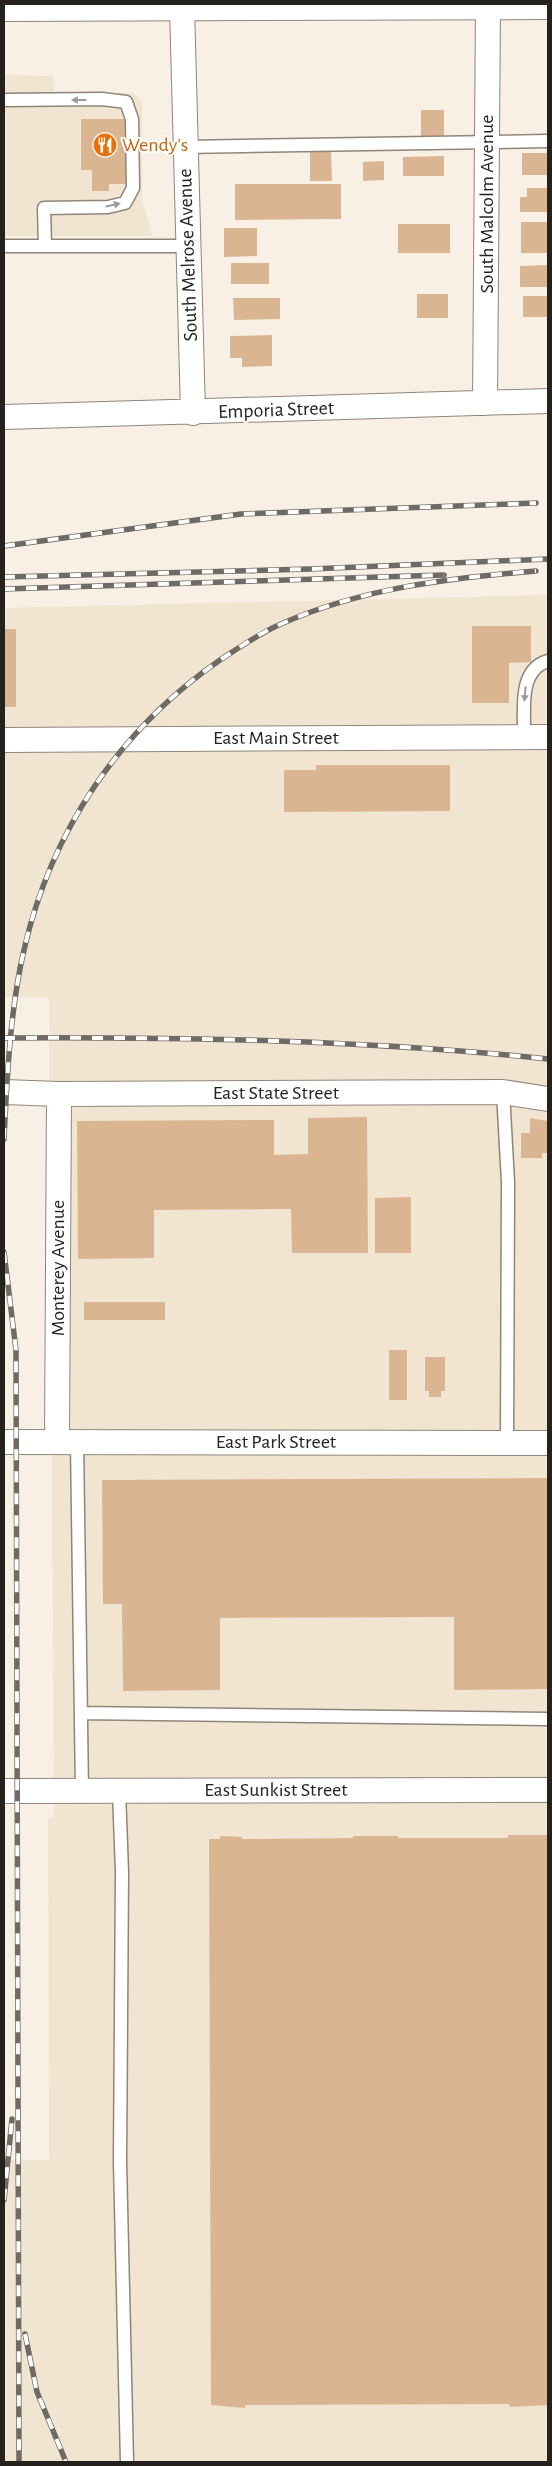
<svg xmlns="http://www.w3.org/2000/svg" width="552" height="2466" font-family="'Alegreya Sans',sans-serif">
<style>
.built{fill:#f1e4d1}
.building{fill:#dab592}
.lines{fill:none;stroke-linecap:round;stroke-linejoin:round}
.service-casing{stroke:#8e867b;stroke-width:15}
.minor-casing{stroke:#8e867b;stroke-width:26}
.primary-casing{stroke:#8e867b;stroke-width:30}
.service{stroke:#fff;stroke-width:12}
.minor{stroke:#fff;stroke-width:24}
.primary{stroke:#fff;stroke-width:28}
.rail-casing{stroke:#6f6a63;stroke-width:5.5}
.rail{stroke:#fefefe;stroke-width:4;stroke-dasharray:11;stroke-linecap:butt}
.oneway{fill:#9d9c9a}
.labels{text-anchor:middle;dominant-baseline:central;stroke-width:4;stroke-linejoin:round;paint-order:stroke}
.food-label{font-size:20px;fill:#c56008;stroke:#fefefe;text-anchor:start}
.street-label{font-size:20px;fill:#25221e;stroke:#fefefe}
</style>
<rect width="100%" height="100%" fill="#f8f0e4"/>
<path class="built" d="M4 75 53 76 54 93H133L142 101V199L152 236H4Z
M548 595V2462H4V2160H49L48 1818H54L49 997H4V608Z"/>
<path class="building" d="M421 110H444V137H421Z
M81 119H129V184H109V191H92V170H81Z
M310 152H331L332 181H310Z
M522 153H548V175H522Z
M444 156V176H403V157Z
M384 161V180L363 181V162Z
M235 184H341V219L235 220Z
M527 188H548V212H520V197H527Z
M521 222H548V253H521Z
M398 224H450V253H398Z
M224 228H257V256L224 257Z
M231 263H269V284H231Z
M548 265V287H520V266Z
M417 294H448V318H417Z
M523 296H548V317H523Z
M233 298H280V319L234 320Z
M272 335V366L242 367V358H230V336Z
M472 626H531V662L509 663V703H472Z
M4 629H16V707H4Z
M316 765H450V811L284 812V770H316Z
M367 1117 368 1253H292L291 1209 154 1210V1258L78 1259 77 1121 274 1120V1155L308 1154V1118Z
M530 1118 548 1121V1153H542V1158H521V1133H530Z
M411 1197V1253H375V1198Z
M84 1302H165V1320H84Z
M389 1350H407V1400H389Z
M425 1357H445V1391H441V1397H429V1391H425Z
M548 1478V1689L454 1690V1617L220 1618V1690L123 1691 122 1604H103L102 1480Z
M508 1835H548V2405L510 2407 509 2404 245 2405V2408L211 2405 209 1839H220V1836L242 1837V1839L353 1838V1836H398V1838H508Z"/>
<g class="lines">
<defs>
<path id="service" d="M4 100 102 99 126 102 132 119 133 188 125 203 108 207 44 208 45 246H4
M185 147 548 141
M45 246H187
M524 737C525 712 517 670 548 661
M503 1092 508 1182 507 1443
M77 1442 82 1791
M81 1713 548 1719
M119 1791 122 1872 120 2162 127 2462"/>
<path id="minor" d="M182 7 193 413
M485 403 488 6
M4 417 548 401
M4 740 548 737
M4 1092 59 1094 503 1092 548 1099
M57 1441 59 1094
M4 1442 548 1443
M4 1791 548 1790"/>
<path id="primary" d="M4 7 548 5"/>
</defs>
<use href="#service" class="service-casing"/>
<use href="#minor" class="minor-casing"/>
<use href="#primary" class="primary-casing"/>
<use href="#service" class="service"/>
<use href="#minor" class="minor"/>
<use href="#primary" class="primary"/>
<defs>
<path id="rail" d="M4 546 241 514 536 503
M4 577 311 569 548 559
M4 589 444 575
M4 1038C186 1037 367 1040 548 1059
M4 1139C7 1079 10 1009 24 950 51 831 120 729 220 660 240 647 260 633 281 624 362 588 449 578 536 571
M4 1252 16 1350 19 2462
M4 2200 12 2119
M25 2334 37 2392 66 2462"/>
</defs>
<use href="#rail" class="rail-casing"/>
<use href="#rail" class="rail"/>
</g>
<defs><path id="oneway-solid" d="M-6-.8H1V-3.2L6.5 0L1 3.2V.8H-6Z" transform="scale(1.25)"/></defs>
<g class="oneway">
<use href="#oneway-solid" transform="translate(79 100) rotate(180)"/>
<use href="#oneway-solid" transform="translate(113 205) rotate(-12)"/>
<use href="#oneway-solid" transform="translate(525 694) rotate(95)"/>
</g>
<defs>
<symbol id="restaurant-disc" viewBox="-11 -11 22 22"><circle r="9.5" fill="#e8710a" stroke="#fefefe"/><path d="M-5-6h1v4h1v-4h1v4h1v-4h1v5L-1.5 .5V6h-2V.5L-5-1ZM5-6V6H3V1.5H1.5Q1.5-4 5-6Z" fill="#fff"/></symbol>
</defs>
<g fill-rule="evenodd">
<use href="#restaurant-disc" x="91" y="131" width="28" height="28"/>
</g>
<g class="labels">
<g class="food-label">
<text x="122" y="145">Wendy's</text>
</g>
<g class="street-label">
<text transform="translate(487 204) rotate(-90)">South Malcolm Avenue</text>
<text transform="translate(188 255) rotate(-92)">South Melrose Avenue</text>
<text transform="translate(276 410) rotate(-2)">Emporia Street</text>
<text x="276" y="738">East Main Street</text>
<text x="276" y="1093">East State Street</text>
<text transform="translate(58 1268) rotate(-90)">Monterey Avenue</text>
<text x="276" y="1442">East Park Street</text>
<text x="276" y="1790">East Sunkist Street</text>
</g>
</g>
<rect width="552" height="2466" fill="none" stroke="#25221e" stroke-width="10"/>
</svg>
